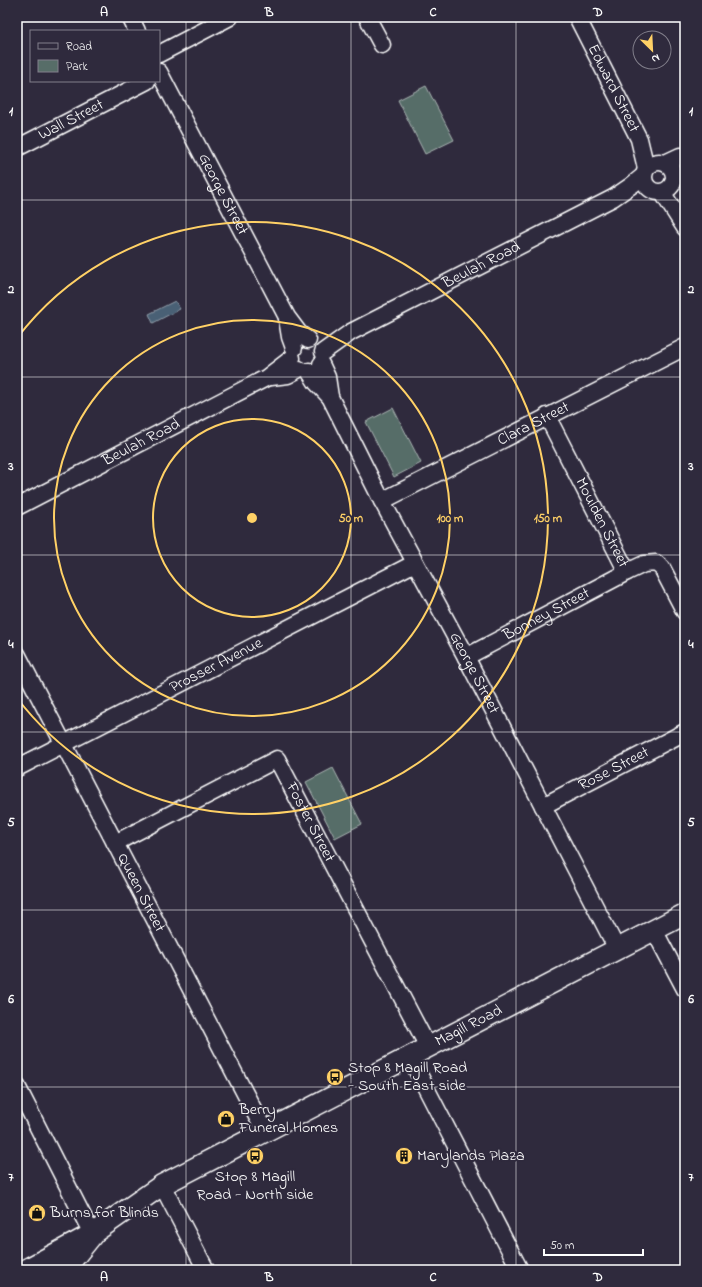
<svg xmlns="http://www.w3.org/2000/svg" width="702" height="1287" font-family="'Indie Flower',sans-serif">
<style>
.green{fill:#576d68;stroke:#abb6b4}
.water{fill:#4a6075;stroke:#92a0ac}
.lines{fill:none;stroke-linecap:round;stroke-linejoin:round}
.minor-casing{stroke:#fff;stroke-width:19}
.major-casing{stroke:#fff;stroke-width:23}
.highway-casing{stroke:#fff;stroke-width:25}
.minor{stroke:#2f2a3d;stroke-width:16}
.major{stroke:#2f2a3d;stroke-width:20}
.highway{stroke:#2f2a3d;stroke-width:22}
.grid{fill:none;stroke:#fff;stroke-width:1;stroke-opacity:0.55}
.ring{fill:none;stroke:#ffd166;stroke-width:2}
.labels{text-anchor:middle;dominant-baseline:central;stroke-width:4;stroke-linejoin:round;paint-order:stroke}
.street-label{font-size:16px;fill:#fff;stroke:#2f2a3d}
.poi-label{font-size:16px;fill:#fff;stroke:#2f2a3d;text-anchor:start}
.centre{fill:#ffd166;stroke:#2f2a3d;stroke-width:2}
.ring-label{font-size:12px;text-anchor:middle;font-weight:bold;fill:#ffd166;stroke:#2f2a3d;stroke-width:4;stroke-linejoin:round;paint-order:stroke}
.neatline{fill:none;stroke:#fff;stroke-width:1.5}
.grid-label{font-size:13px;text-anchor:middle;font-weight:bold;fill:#fff}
</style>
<rect width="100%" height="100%" fill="#2f2a3d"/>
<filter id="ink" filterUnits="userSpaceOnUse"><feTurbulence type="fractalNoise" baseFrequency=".025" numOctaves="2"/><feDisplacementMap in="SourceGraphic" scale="8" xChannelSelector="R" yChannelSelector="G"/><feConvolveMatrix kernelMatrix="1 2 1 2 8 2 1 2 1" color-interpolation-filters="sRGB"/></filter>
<g filter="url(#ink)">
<path class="green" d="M426 86 454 140 425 154 398 100Z
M393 408 421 463 394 477 366 422Z
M333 768 362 824 335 838 306 782Z"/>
<path class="water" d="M175 301 180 309 153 323 149 314Z"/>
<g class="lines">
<defs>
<g id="minor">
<path d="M130 17 137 31"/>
<path d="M367 17 382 45"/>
<path id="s1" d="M577 17 639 139 646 168"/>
<path d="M159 54 230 17"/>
<path id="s2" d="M159 72 287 317 299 333 308 340"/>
<path id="s3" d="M17 148 147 81"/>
<circle cx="659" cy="177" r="15"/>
<path d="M665 163 680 156H685"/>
<path d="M662 192 685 228"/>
<path d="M287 319 290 337 294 348"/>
<path id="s4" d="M323 352 351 332 613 198 632 185 643 176"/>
<path d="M321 364 327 377 330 397"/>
<path id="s5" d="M309 371 316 382 330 397 382 501 466 657 617 949"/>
<path d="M271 377 288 375 299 369"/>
<path id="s6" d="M547 416 627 572 644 564 656 563 662 568 685 612"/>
<path id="s7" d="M382 501 685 347"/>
<path id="s8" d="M17 507 266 378 292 358"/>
<path id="s9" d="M17 654 265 1132"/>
<path id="s10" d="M466 657 627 572"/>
<path id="s11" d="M17 768 415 563"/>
<path id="s12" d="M543 806 685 732"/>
<path id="s13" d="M115 843 277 759 428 1047"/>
<path d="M654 930 685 989"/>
<path d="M410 1057 520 1270"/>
<path d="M17 1086 92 1234"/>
<path d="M162 1185 206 1270"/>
</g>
<g id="major">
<path id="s14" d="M25 1270 92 1234 162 1185 685 914"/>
</g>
<path id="highway" d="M63 1270 92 1234"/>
</defs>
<use href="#minor" class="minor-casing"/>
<use href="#major" class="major-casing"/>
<use href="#highway" class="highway-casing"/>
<use href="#minor" class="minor"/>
<use href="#major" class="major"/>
<use href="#highway" class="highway"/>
</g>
</g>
<path class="grid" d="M186 17V1270M351 17V1270M516 17V1270M17 200H685M17 377H685M17 555H685M17 732H685M17 910H685M17 1087H685"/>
<g class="ring">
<circle cx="252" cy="518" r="99"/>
<circle cx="252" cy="518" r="198"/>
<path d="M17 338A296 296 0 1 1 17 698"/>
</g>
<defs>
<symbol id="bus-disc" viewBox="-11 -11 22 22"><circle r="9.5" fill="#ffd166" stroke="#2f2a3d"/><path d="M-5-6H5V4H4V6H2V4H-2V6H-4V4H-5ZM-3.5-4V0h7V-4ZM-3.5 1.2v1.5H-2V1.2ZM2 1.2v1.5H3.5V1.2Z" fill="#111"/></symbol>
<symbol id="shop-disc" viewBox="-11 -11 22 22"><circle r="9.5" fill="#ffd166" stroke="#2f2a3d"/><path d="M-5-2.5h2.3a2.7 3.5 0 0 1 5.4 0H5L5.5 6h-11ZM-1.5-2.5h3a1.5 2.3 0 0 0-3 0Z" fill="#111"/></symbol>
<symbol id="building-disc" viewBox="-11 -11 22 22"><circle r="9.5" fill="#ffd166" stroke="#2f2a3d"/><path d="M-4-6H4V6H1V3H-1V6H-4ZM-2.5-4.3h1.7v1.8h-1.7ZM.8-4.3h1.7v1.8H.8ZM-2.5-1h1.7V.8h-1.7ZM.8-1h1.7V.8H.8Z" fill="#111"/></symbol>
</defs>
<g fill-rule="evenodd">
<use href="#bus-disc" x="325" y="1067" width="20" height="20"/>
<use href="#shop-disc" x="216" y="1109" width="20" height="20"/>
<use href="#bus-disc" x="245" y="1146" width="20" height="20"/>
<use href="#building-disc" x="394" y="1146" width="20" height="20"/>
<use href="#shop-disc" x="27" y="1203" width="20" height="20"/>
</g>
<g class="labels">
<g class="street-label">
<text stroke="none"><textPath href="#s1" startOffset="80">Edward Street</textPath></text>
<text stroke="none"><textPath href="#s3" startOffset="61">Wall Street</textPath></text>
<text stroke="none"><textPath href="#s2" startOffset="138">George Street</textPath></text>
<text stroke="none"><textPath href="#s4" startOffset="181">Beulah Road</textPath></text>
<text stroke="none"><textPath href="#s7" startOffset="170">Clara Street</textPath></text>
<text stroke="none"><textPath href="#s8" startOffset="140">Beulah Road</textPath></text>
<text stroke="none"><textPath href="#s6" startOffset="120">Moulden Street</textPath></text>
<text stroke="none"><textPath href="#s10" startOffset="91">Bonney Street</textPath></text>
<text stroke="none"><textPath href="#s11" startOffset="224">Prosser Avenue</textPath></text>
<text stroke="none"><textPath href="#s5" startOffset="345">George Street</textPath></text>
<text stroke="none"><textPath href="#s12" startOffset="80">Rose Street</textPath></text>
<text stroke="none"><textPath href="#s13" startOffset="254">Foster Street</textPath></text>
<text stroke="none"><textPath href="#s9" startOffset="269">Queen Street</textPath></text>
<text stroke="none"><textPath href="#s14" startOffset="507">Magill Road</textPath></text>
</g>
<g class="poi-label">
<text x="348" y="1068">Stop 8 Magill Road<tspan x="348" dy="18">- South East side</tspan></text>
<text x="239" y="1110">Berry<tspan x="239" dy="18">Funeral Homes</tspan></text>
<text x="417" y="1156">Marylands Plaza</text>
<text x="255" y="1177" text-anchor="middle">Stop 8 Magill<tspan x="255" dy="18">Road - North side</tspan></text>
<text x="50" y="1213">Burns for Blinds</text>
</g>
</g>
<circle cx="252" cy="518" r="6" class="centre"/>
<g class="ring-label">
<text x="351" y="522">50 m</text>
<text x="450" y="522">100 m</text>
<text x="548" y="522">150 m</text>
</g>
<rect width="702" height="1287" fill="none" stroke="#2f2a3d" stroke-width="44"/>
<rect x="30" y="30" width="130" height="52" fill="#2f2a3d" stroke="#827f8b"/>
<rect x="38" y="43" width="20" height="6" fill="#2f2a3d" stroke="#827f8b"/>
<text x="66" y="50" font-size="12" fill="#ffffff">Road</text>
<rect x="38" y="60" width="20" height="12" fill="#576d68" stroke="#827f8b"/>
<text x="66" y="70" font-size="12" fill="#ffffff">Park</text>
<g transform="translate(652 50) rotate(156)"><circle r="19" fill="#2f2a3d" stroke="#827f8b"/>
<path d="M0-3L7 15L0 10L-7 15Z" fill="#ffd166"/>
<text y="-6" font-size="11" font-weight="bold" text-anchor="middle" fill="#ffffff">N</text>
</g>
<path d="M544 1249v6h99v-6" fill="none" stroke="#ffffff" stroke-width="2"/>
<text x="550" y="1249" font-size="12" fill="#ffffff" stroke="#2f2a3d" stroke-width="3" paint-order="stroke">50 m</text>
<rect x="22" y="22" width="658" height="1243" class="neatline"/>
<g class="grid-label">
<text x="104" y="16">A</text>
<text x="269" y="16">B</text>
<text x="433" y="16">C</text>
<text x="598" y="16">D</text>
<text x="11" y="115">1</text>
<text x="691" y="115">1</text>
<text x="11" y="293">2</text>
<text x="691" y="293">2</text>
<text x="11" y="470">3</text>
<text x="691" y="470">3</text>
<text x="11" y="648">4</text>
<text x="691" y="648">4</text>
<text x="11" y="826">5</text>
<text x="691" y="826">5</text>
<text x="11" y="1003">6</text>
<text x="691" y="1003">6</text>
<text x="11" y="1181">7</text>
<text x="691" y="1181">7</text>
<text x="104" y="1281">A</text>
<text x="269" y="1281">B</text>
<text x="433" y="1281">C</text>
<text x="598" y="1281">D</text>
</g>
</svg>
